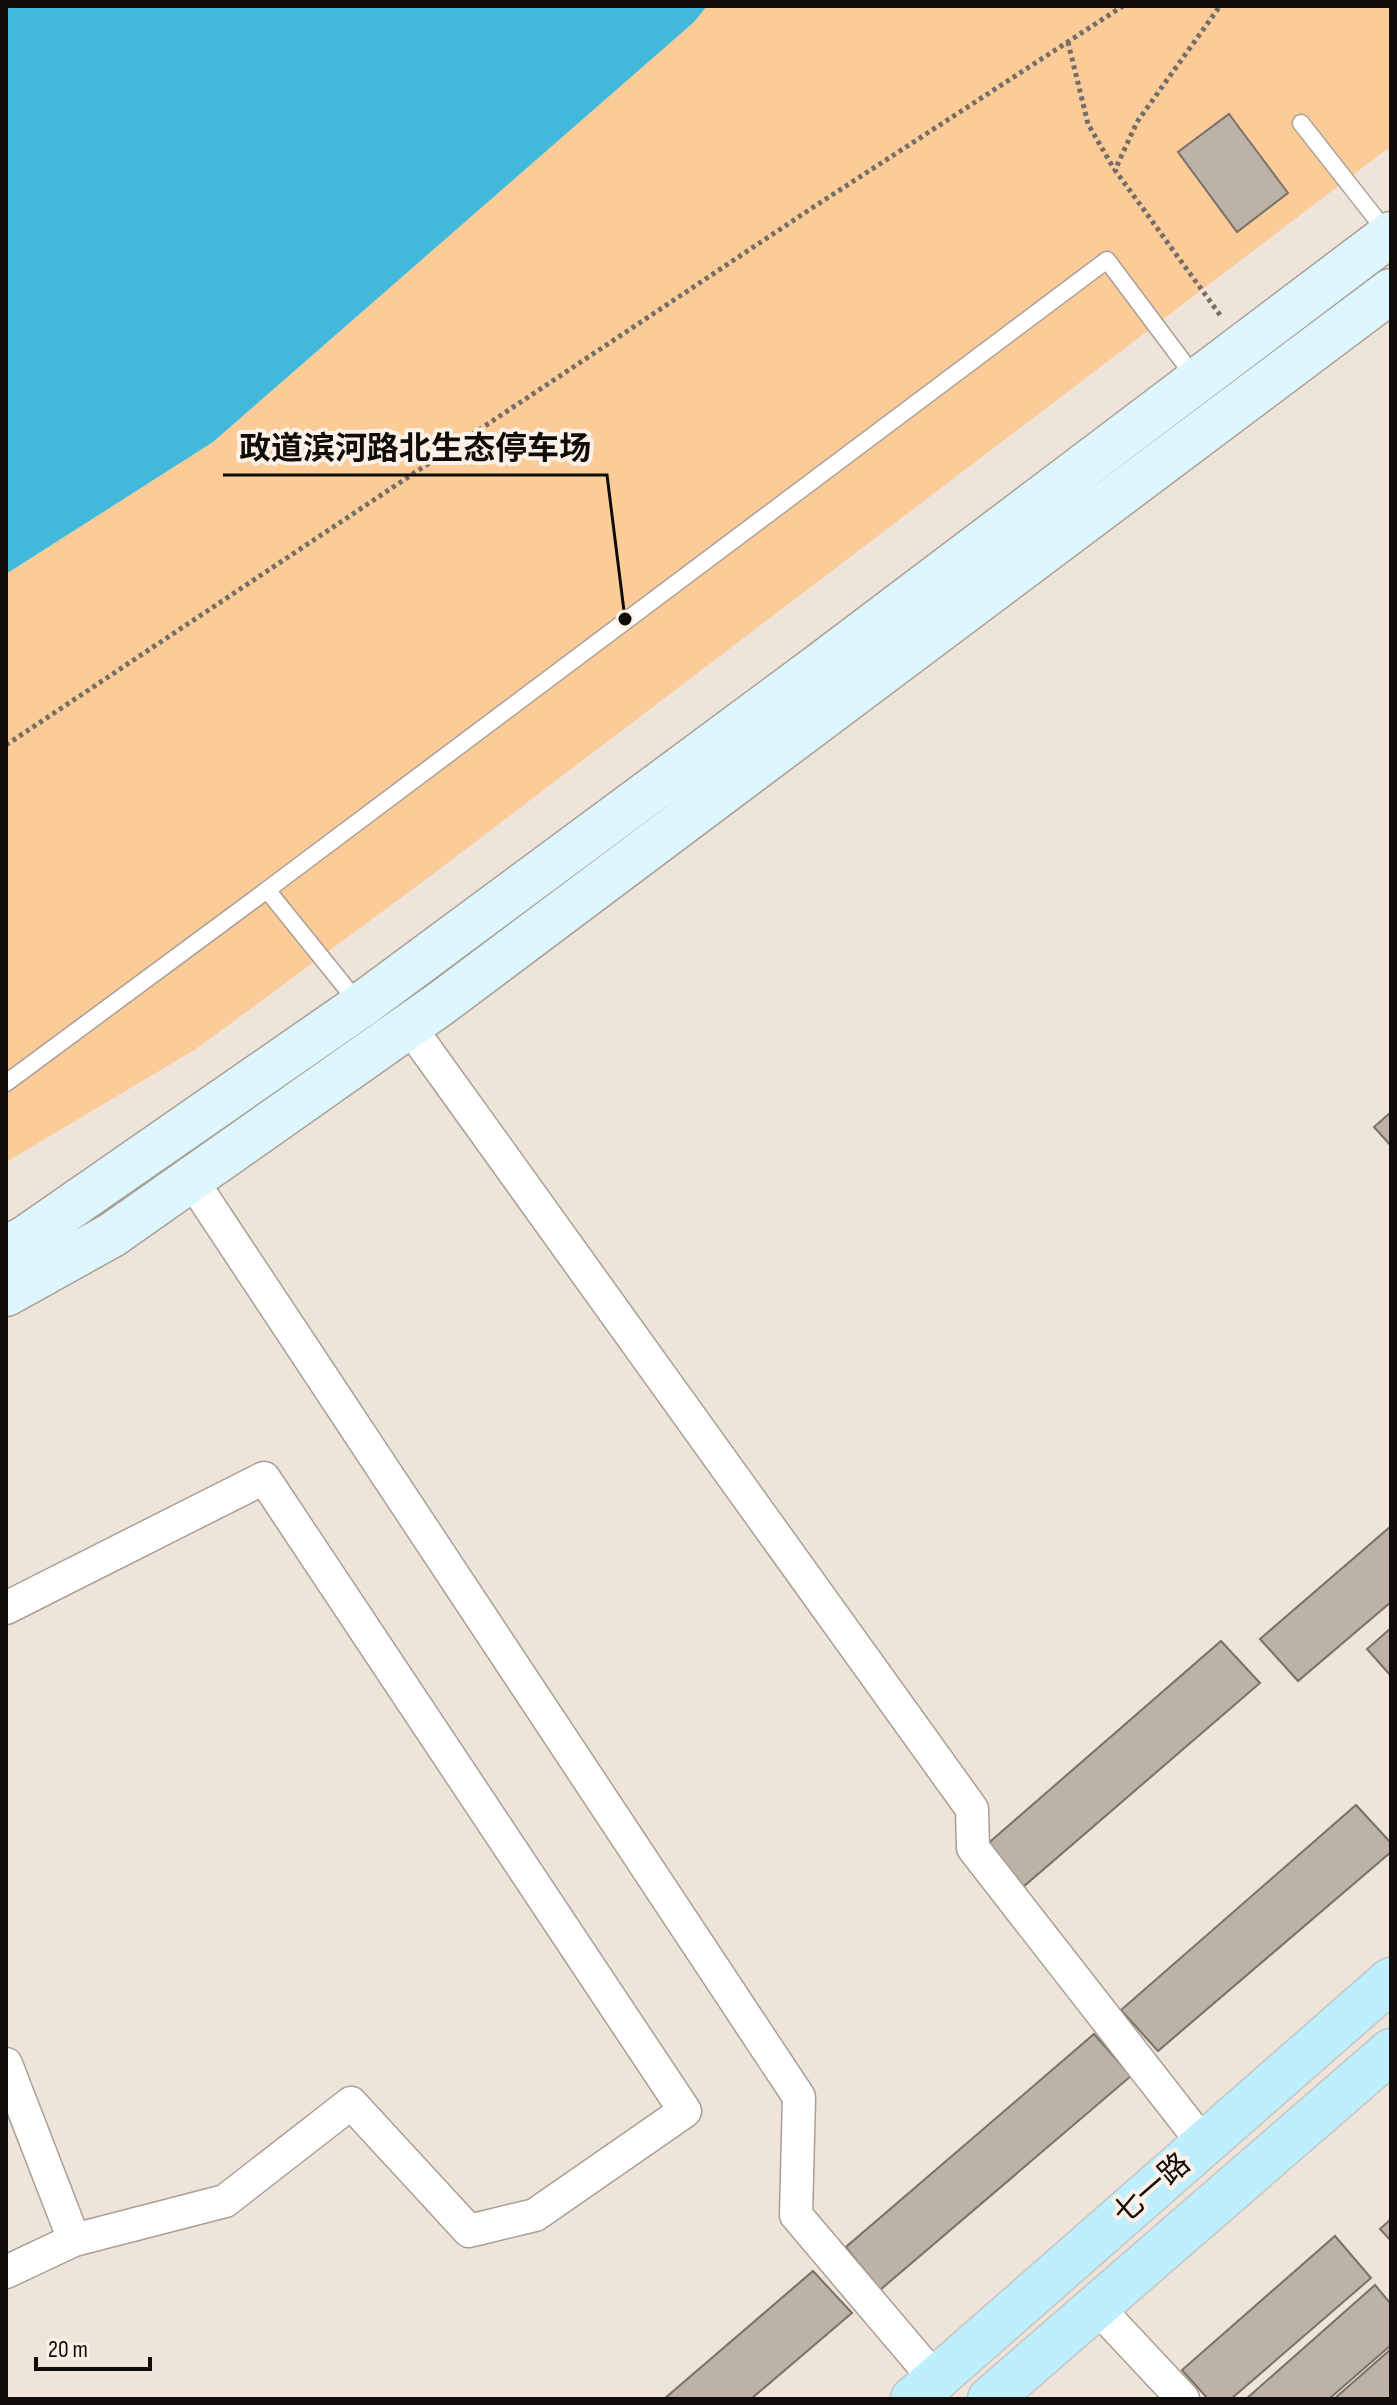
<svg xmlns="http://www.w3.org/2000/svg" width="1397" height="2405" font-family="'Sofia Sans Condensed','Noto Sans SC',sans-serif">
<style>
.green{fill:#fbcb98}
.water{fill:#42b9db}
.building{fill:#bdb2a8;stroke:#7a7066;stroke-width:2}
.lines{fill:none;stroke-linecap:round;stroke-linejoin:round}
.service-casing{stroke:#a99f94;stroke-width:19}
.minor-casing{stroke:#a99f94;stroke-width:35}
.secondary-casing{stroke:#a99f94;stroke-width:47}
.primary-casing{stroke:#c6c5c4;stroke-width:47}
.path{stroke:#756e67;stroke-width:5;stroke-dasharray:4 4;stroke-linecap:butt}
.service{stroke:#fff;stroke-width:16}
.minor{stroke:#fff;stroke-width:32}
.secondary{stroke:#def7ff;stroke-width:44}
.primary{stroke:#beefff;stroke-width:44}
.labels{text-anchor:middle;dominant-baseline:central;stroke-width:8;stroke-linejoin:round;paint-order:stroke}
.street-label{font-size:30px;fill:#100d09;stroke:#fcf1e6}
.leader{fill:none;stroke:#100d09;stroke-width:3}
.callout-dot{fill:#100d09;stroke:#fcf1e6;stroke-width:3}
.callout-label{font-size:32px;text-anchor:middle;font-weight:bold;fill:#100d09;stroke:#fcf1e6;stroke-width:8;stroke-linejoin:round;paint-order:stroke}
</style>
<rect width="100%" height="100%" fill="#efe4d9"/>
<path class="green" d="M707 6H1391V146L433 874 196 1049 6 1162V574L213 442 694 22Z"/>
<path class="water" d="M6 6H707L694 22 213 442 6 574Z"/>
<path class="building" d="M1229 114 1288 193 1237 232 1178 152Z
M1391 1112V1146L1374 1127Z
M1391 1526V1602L1298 1681 1260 1639Z
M1391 1628V1676L1367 1649Z
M1221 1641 1260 1683 1023 1887 985 1846Z
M1356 1805 1391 1843V1852L1158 2051 1121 2010Z
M1094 2034 1131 2076 880 2290 846 2247Z
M1391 2219V2241L1380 2229Z
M1335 2236 1371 2278 1231 2399H1208L1182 2370Z
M813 2271 852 2313 751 2399H664Z
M1375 2285 1391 2304V2345L1329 2399H1246Z
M1391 2349V2399H1334Z"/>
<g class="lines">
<defs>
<path id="service" d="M1301 123 1388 234
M359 1004 267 890 1107 260 1196 379
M6 1083 267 890"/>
<path id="minor" d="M409 1026 972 1809 973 1848 1203 2143
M191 1179 799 2097 796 2215 935 2379
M6 1608 264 1478 685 2111 535 2215 469 2231 351 2103 225 2201 74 2240
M6 2064 74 2240 6 2272
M1096 2306 1183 2399"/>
<path id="secondary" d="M6 1248 24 1239 360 1006 818 667 1391 234
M6 1294 112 1235 440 1004 1391 291"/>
<path id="primary" d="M913 2399 1391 1980
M990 2399 1391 2051"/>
</defs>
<use href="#service" class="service-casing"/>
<use href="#minor" class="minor-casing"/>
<use href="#secondary" class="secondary-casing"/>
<use href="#primary" class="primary-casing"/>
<path class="path" d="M1068 42 1088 124 1114 169
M1220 315 1115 170 1137 122 1220 6
M6 745 812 208 1123 6"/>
<use href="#service" class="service"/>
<use href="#minor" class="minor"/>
<use href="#secondary" class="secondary"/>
<use href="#primary" class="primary"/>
</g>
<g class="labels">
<g class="street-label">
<text transform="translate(1152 2189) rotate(-41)">七一路</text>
</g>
</g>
<path class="leader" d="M625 619L607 475H223"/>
<circle class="callout-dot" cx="625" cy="619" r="8"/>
<g class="callout-label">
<text x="415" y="459">政道滨河路北生态停车场</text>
</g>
<rect width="1397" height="2405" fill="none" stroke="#100d09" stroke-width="16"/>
<path d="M36 2357v12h114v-12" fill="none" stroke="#100d09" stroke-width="4"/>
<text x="48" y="2357" font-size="24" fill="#100d09" stroke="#fcf1e6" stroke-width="6" paint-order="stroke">20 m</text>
</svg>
